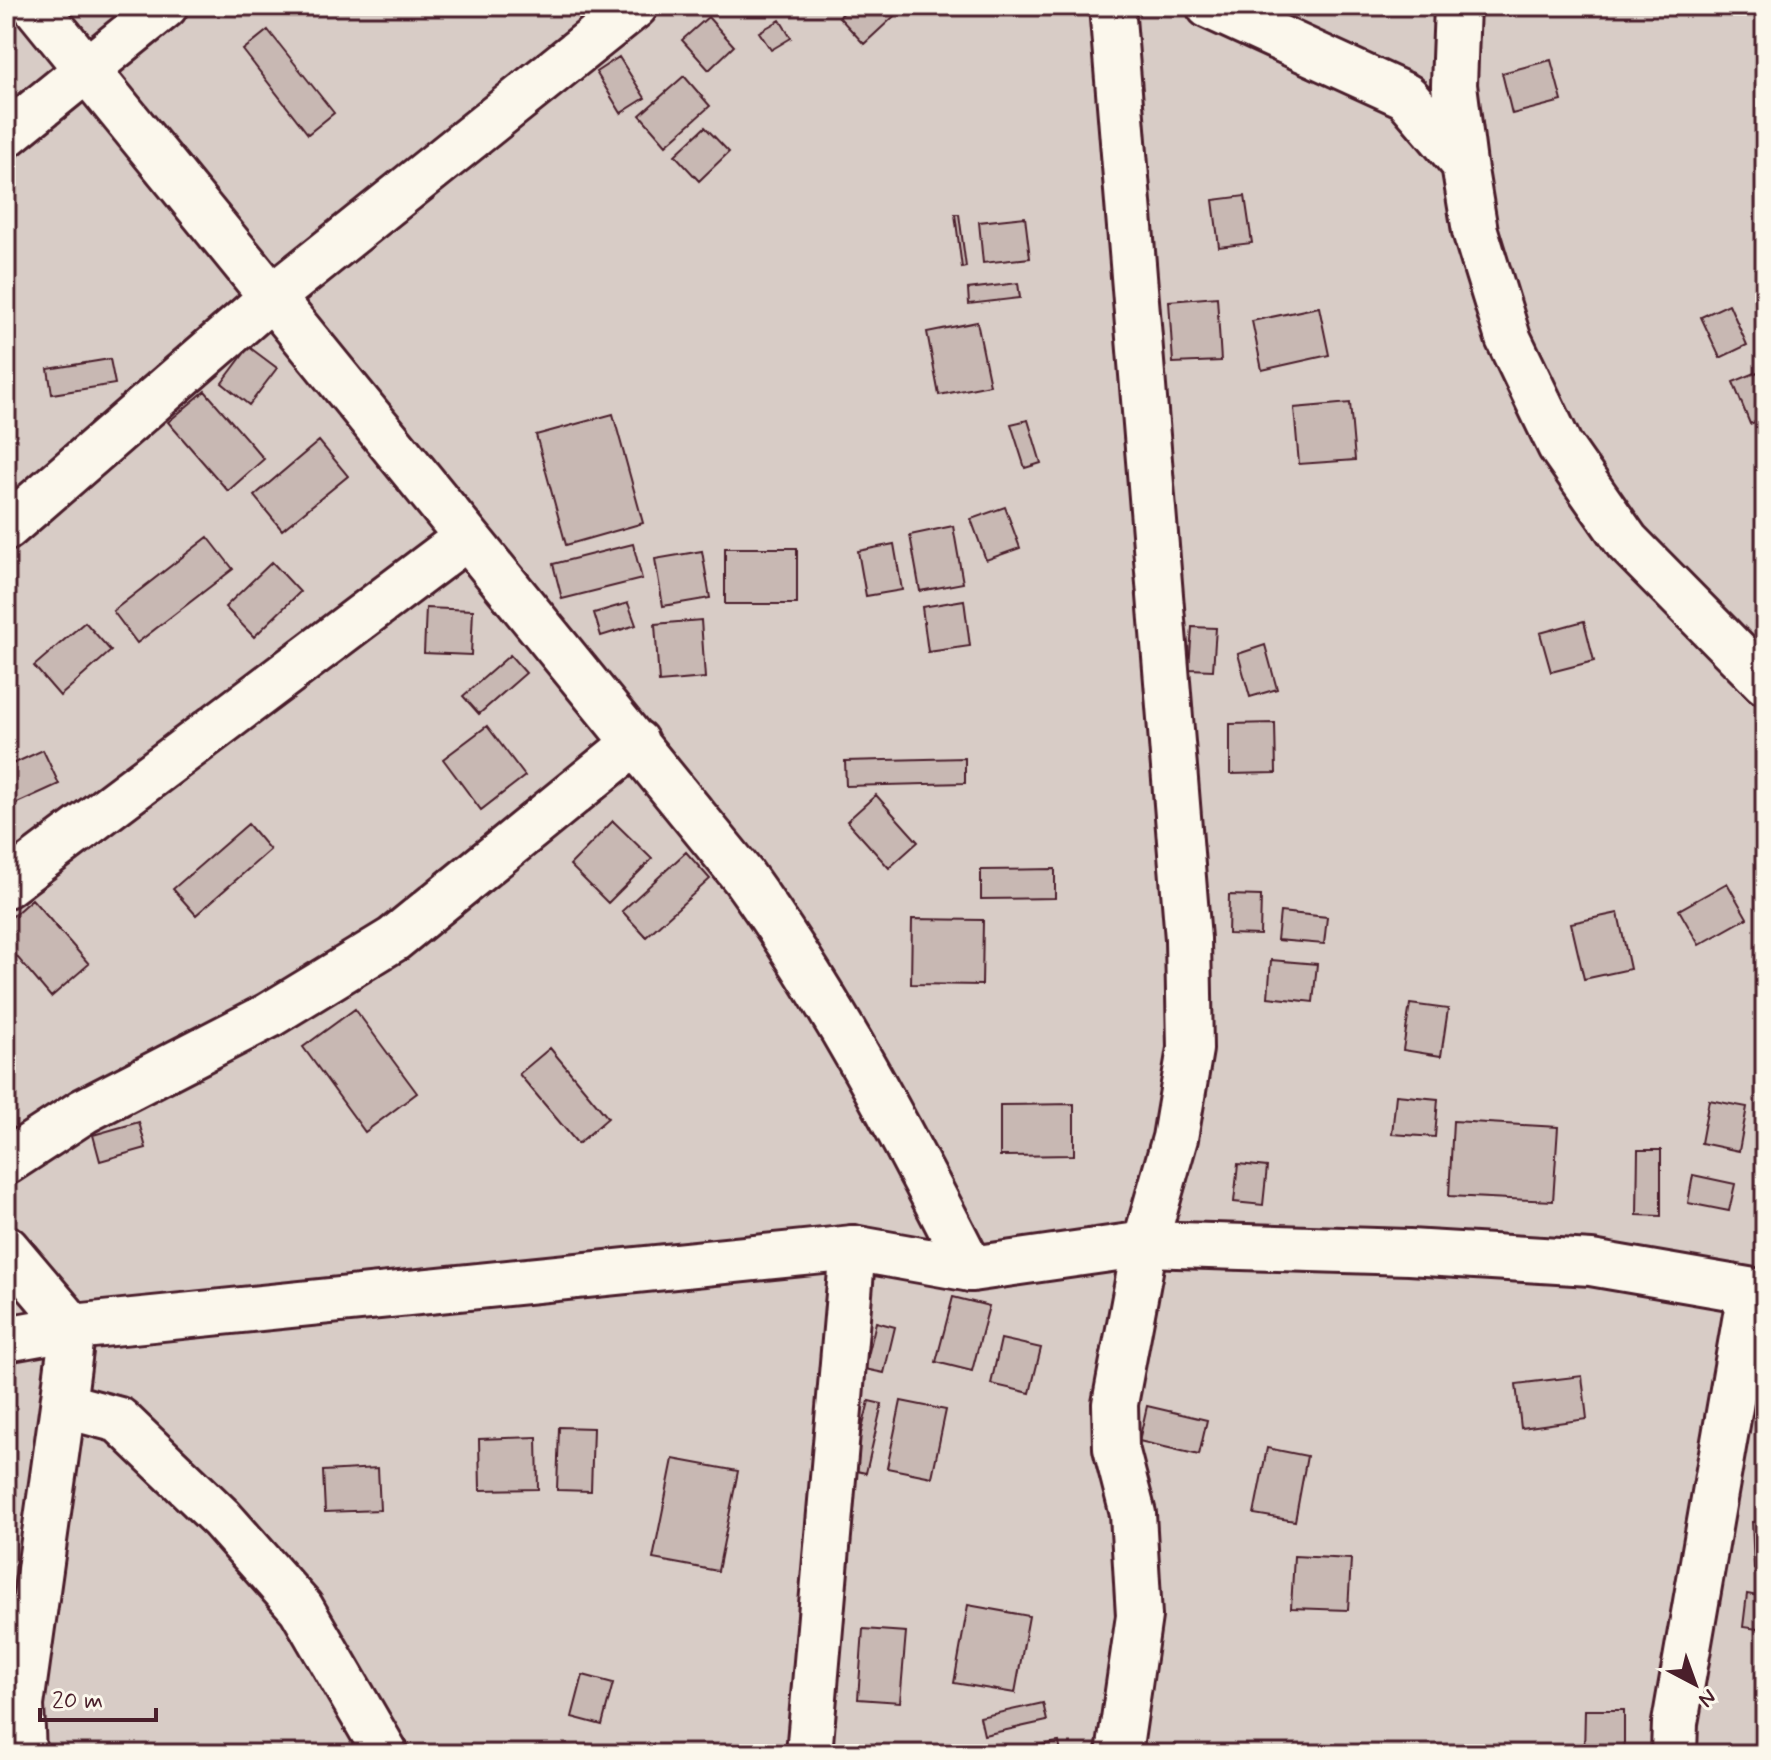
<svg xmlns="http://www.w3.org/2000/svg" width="1771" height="1760" font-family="Mynerve,sans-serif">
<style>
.green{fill:#d8ccc6;stroke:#917678;stroke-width:2}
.building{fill:#c8b8b3;stroke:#4a1f2b;stroke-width:2}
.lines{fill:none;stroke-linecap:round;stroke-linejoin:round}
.minor-casing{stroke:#4a1f2b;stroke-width:50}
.major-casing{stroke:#4a1f2b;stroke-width:50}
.minor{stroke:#fbf7ec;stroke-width:44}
.major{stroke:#fbf7ec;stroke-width:44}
</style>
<rect width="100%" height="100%" fill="#f0eae0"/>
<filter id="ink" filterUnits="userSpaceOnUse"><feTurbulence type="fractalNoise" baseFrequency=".0125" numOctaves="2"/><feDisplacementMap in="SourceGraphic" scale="16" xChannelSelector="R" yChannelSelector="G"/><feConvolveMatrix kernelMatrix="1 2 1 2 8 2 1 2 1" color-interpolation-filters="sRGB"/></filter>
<g filter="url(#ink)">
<path class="green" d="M6 6H1765V1754H6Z"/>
<path class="building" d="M851 6H905L864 44 839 17Z
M708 17 734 46 709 70 682 40Z
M780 20 791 38 771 50 759 32Z
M268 30 334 113 308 134 243 50Z
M619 57 645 98 621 113 596 72Z
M1551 60 1562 101 1512 114 1502 73Z
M684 76 710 106 666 145 640 115Z
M705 127 729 152 699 181 675 155Z
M1245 196 1252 243 1219 247 1213 200Z
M955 214H959L966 267 962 268Z
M1025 217 1030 258 983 263 979 222Z
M1018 283 1020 298 969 304 968 289Z
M1217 297 1221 361 1173 363 1169 301Z
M1729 304 1747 345 1720 358 1701 317Z
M1319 307 1329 355 1262 370 1252 321Z
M977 322 990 385 939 395 927 332Z
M249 347 277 368 249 405 222 383Z
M110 359 115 384 52 394 48 369Z
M1765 369V418L1750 424 1733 382Z
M205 391 264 459 228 491 168 422Z
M1350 403 1355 460 1299 464 1294 408Z
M613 414 643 523 566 545 536 435Z
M1028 420 1041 463 1025 468 1011 424Z
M319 441 348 476 282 530 254 496Z
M1005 507 1020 548 986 560 971 519Z
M953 526 963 583 920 591 910 535Z
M208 537 233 569 137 643 113 611Z
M633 544 642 579 562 599 553 564Z
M894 544 902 590 866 596 858 551Z
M725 548H797V604H725Z
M702 551 710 598 663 606 655 559Z
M272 562 300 592 254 637 225 607Z
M964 600 970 646 928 652 922 607Z
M628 603 636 625 601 636 594 613Z
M426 608 473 610 471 655 424 653Z
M701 620 705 678 659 682 655 624Z
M1584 621 1594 661 1551 672 1540 633Z
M85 622 111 651 60 696 34 666Z
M1192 627 1216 628 1213 670 1189 669Z
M1265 645 1277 689 1250 697 1238 654Z
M510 655 526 673 479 714 463 696Z
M1275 723 1276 773 1230 774V724Z
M487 726 525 776 481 810 443 759Z
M43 750 59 784 15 804 6 785V767Z
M965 758V783L846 786 845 761Z
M876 795 918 842 889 868 847 821Z
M613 821 652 859 608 903 570 865Z
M248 824 270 850 196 915 173 889Z
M686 852 710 879 646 937 622 911Z
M1055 869V898L981 899V870Z
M1727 883 1747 918 1699 945 1679 910Z
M1229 895 1261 896 1260 935 1228 934Z
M32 899 89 964 51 997 6 944V922Z
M1280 912 1327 917 1324 944 1277 940Z
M1618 913 1630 969 1584 979 1571 923Z
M912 919 983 920 982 985 911 984Z
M1271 960 1317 964 1313 1002 1268 997Z
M1410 1004 1448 1009 1441 1056 1403 1050Z
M355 1009 417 1093 365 1132 303 1047Z
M550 1048 608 1118 578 1144 519 1074Z
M1396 1095 1438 1099 1435 1137 1392 1134Z
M1709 1100 1747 1107 1739 1151 1701 1143Z
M1074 1104V1155L1000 1156V1105Z
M1453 1121 1558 1127 1553 1201 1449 1196Z
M139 1122 146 1148 100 1161 93 1135Z
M1638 1150H1661V1216L1637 1215Z
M1760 1153H1765V1247H1762Z
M1238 1164 1267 1167 1263 1205 1234 1202Z
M1693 1175 1735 1184 1729 1211 1688 1203Z
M953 1297 989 1306 972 1371 936 1362Z
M876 1322 895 1327 884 1373 865 1369Z
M1001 1339 1041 1348 1030 1393 991 1384Z
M1582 1376 1587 1419 1521 1428 1516 1384Z
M869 1401 882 1404 866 1473 852 1470Z
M901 1401 946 1410 932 1477 887 1468Z
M1147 1406 1207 1420 1199 1455 1139 1441Z
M559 1427 593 1428 591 1491 557 1490Z
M537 1437 538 1489 480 1490 479 1439Z
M1267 1448 1307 1456 1295 1521 1254 1514Z
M673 1459 738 1471 718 1571 653 1559Z
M378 1468 380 1510 325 1512 323 1471Z
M1765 1521V1569H1754L1752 1522Z
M1294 1556 1351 1559 1348 1610 1291 1608Z
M1747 1594 1765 1597V1630L1743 1627Z
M968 1605 1029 1616 1015 1693 954 1683Z
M863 1629 906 1632 900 1702 858 1699Z
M583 1675 613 1683 602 1725 572 1717Z
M1043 1703 1047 1721 984 1735 980 1717Z
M1585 1710H1624V1754H1584Z
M1059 1742 1061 1754H1003V1751Z"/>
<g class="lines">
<defs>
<path id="minor" d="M35 6 743 876C832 1000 902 1133 971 1269
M1112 6 1188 939 1190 1049 1175 1138 1145 1244 1115 1404 1116 1448 1133 1514 1139 1616 1119 1754
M1209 6 1406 96 1464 164
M1457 6 1454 85 1464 164 1475 231 1508 338 1560 446 1627 542 1765 682
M6 135 165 6
M6 528 272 297 635 6
M6 885 466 538
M6 1162 84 1111 268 1016 394 939 636 742
M6 1248 73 1327 63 1405 119 1420 221 1518 301 1608 386 1754
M23 1754 21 1705 63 1405
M809 1754 853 1248
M1674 1754 1675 1723 1750 1292"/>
<path id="major" d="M6 1339 73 1327 853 1248 971 1269 1145 1244 1409 1252 1591 1263 1765 1293"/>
</defs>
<use href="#minor" class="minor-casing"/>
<use href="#major" class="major-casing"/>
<use href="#minor" class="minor"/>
<use href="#major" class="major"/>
</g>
</g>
<rect width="1771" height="1760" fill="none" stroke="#fbf7ec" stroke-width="32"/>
<rect x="16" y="16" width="1739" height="1728" fill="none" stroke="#4a1f2b" stroke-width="3" filter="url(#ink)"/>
<g transform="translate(1695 1684) rotate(139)" stroke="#fbf7ec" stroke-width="6" paint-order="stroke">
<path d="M0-6L14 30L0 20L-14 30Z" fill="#4a1f2b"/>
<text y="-12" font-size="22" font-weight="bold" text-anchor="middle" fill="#4a1f2b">N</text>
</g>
<path d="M40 1708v12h116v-12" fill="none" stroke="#4a1f2b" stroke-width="4"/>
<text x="52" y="1708" font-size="24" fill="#4a1f2b" stroke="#fbf7ec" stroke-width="6" paint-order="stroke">20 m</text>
</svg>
